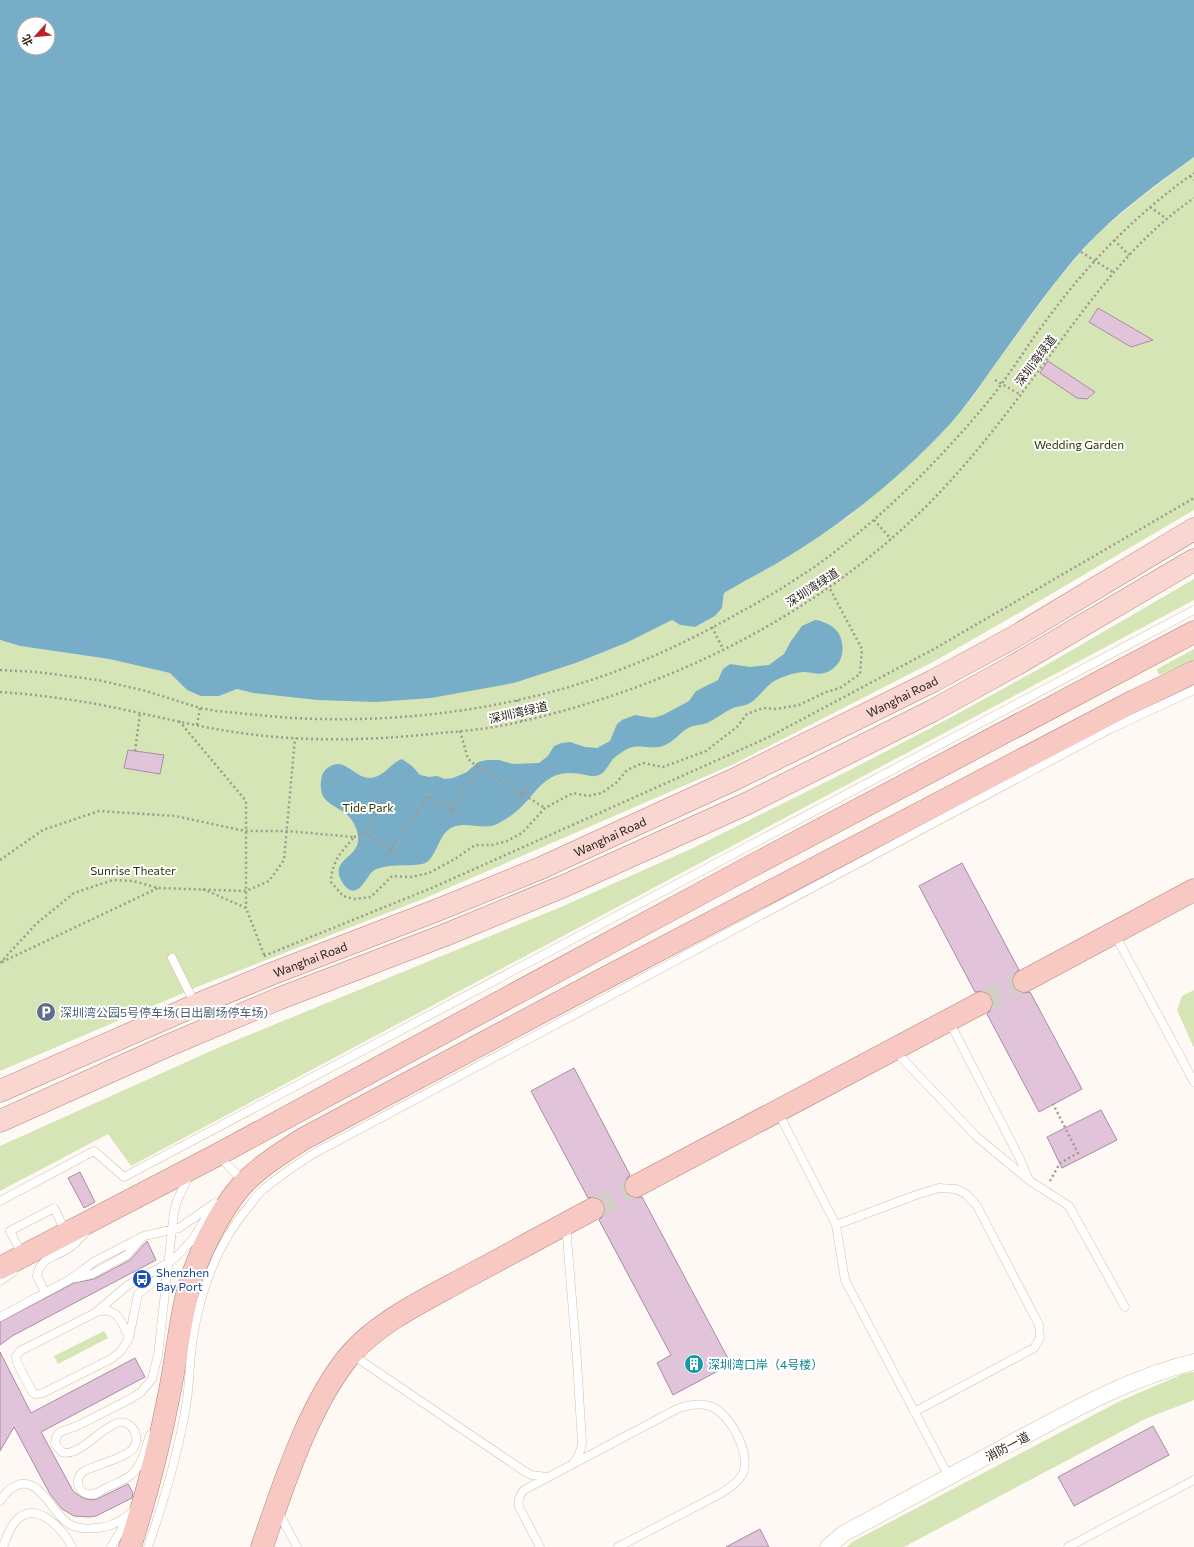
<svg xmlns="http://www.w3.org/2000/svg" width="1194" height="1547" font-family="Commissioner,'Noto Sans SC',sans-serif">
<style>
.green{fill:#d5e5b5}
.water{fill:#78adc8;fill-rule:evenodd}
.building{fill:#e1c4da;stroke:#a88da2}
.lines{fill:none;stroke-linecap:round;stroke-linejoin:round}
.trunk-tunnel{stroke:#d4cec8;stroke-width:22;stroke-dasharray:22 11;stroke-linecap:butt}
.service-casing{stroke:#d5c0a5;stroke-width:9}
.minor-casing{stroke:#d5c0a5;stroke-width:17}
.primary-casing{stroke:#af857c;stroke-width:23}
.trunk-casing{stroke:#af857c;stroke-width:23}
.path{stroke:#9f9991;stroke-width:2.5;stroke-dasharray:2 3;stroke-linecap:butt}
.service{stroke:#fff;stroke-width:8}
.minor{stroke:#fff;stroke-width:16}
.primary{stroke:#fad6d1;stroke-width:22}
.trunk{stroke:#f8c8c2;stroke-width:22}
.labels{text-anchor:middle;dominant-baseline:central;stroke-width:4;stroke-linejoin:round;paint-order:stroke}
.street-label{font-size:12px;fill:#2b2319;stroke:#fff}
.park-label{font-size:12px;fill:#2a3700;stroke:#fff}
.service-label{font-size:12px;fill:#4e5e75;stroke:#fff;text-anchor:start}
.transit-label{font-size:12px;fill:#164399;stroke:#fff;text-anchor:start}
.culture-label{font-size:12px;fill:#0d838f;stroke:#fff;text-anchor:start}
</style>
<rect width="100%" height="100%" fill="#fef9f4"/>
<path class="green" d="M1194 157V510L1019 613 933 662 734 764 423 899 207 983 0 1071V640L20 646 109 659 171 673 187 690 219 696 237 689 253 693 514 683 576 663 626 643 672 620 680 625 695 627 715 616 722 608 724 593 784 559 848 517 922 451 949 424 972 398 991 370 1058 279 1084 249 1098 233 1140 198Z
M1194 579V600L131 1166 108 1134 0 1191V1146L222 1046 561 907 693 848 850 770 946 720 1048 664Z
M1194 649V660L1160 675 1158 673 1157 669Z
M1194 990V1048L1177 1010 1182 996Z
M104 1331 108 1338 58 1364 54 1356Z
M1194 1372V1400L1145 1419 904 1547H847L852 1542 1120 1401 1183 1374Z"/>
<path class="water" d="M0 0H1194V157C1156 185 1116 213 1084 248 1050 286 1021 329 991 370 978 389 965 407 950 424 902 476 844 523 784 559 764 571 744 581 724 593L722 608 715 616 695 627 680 625 672 620 626 643 576 663 514 683 431 698 376 702 317 700 253 693 237 689 219 696H201L187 690 170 673 109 659 20 646 0 640ZM24 24H48V48H24Z
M815 620C825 621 836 627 840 636 845 648 843 663 831 670 822 676 815 673 805 672 795 672 785 676 776 680 765 686 759 698 750 703 745 706 739 706 733 708 724 712 716 719 707 723 701 725 695 725 690 727 680 732 675 741 665 745 652 751 640 743 627 749 622 752 617 755 613 759 608 765 606 772 599 775 593 777 591 776 586 775 575 772 561 772 552 777 541 783 534 793 527 801 519 810 509 818 499 823 486 831 470 822 456 826 439 830 439 852 427 862 421 867 393 864 384 867 379 868 375 869 372 872 366 878 360 894 350 890 346 888 343 884 341 880 330 858 361 858 358 836 357 830 355 824 351 819 340 804 318 806 321 781 322 773 325 768 333 765 346 760 356 778 369 778 384 778 389 764 402 759L412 766 420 775 429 777 437 776 445 779 453 778 467 772 478 762 487 760H499L513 764 539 763 548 756 554 746 562 743 570 742 585 747 597 748 610 741 617 724 622 720 635 715 653 718 663 715 689 701 696 691 718 680 723 669 730 664 750 667 769 665 784 654 791 641 802 626Z"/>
<path class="building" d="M1098 308 1153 340 1131 347 1089 322Z
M1048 361 1095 392 1087 399 1077 398 1040 373Z
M128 750 164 755 160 774 124 768Z
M962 863 1019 970 1013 975 1012 980 1013 987 1018 992 1024 993 1030 992 1082 1089 1039 1112 987 1014 991 1010 993 1004 992 997 987 992 982 991 975 992 919 886Z
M574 1068 630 1175 626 1179 624 1185 625 1192 630 1197 635 1198 642 1197 731 1364 673 1395 657 1363 671 1355 599 1220 603 1216 605 1210 604 1203 599 1198 594 1197 588 1198 531 1091Z
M1101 1110 1117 1140 1062 1168 1047 1137Z
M80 1172 95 1202 84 1208 68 1178Z
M147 1241 156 1260 12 1336 0 1345V1322L74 1283 94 1279 130 1260Z
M0 1352 31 1413 135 1358 145 1377 41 1432 73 1491 81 1497 90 1500 97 1499 128 1484 133 1493 132 1498 96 1516 89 1517 74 1516 62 1509 50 1494 14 1427 0 1451Z
M1153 1426 1169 1455 1074 1506 1058 1477Z
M760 1529 769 1547H726Z"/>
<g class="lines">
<path class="trunk-tunnel" d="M981 1003 1024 981
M593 1209 636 1186"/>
<defs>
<path id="service" d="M1114 933 1194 1082
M172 958 195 1004
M949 1021 1020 1159 1029 1180
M894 1050 977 1137 1030 1181 1069 1206 1125 1307
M778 1112 836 1225 845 1280 949 1477
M219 1156 244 1182
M0 1201 94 1151 124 1177 1194 610
M566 1225 577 1361 582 1443C581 1451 579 1456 574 1462
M836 1225 916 1195 939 1188 956 1189 966 1194 977 1206 1039 1325 1040 1338 1034 1348 914 1412
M23 1256 10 1231 54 1208 66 1233
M168 1263 156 1280 138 1294 129 1338 121 1351 111 1359 43 1393 36 1394 33 1393 17 1363 16 1357 20 1351 95 1313 128 1285 168 1263 177 1256 193 1239 215 1203
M76 1278 92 1274 127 1255 140 1240
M0 1281 13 1272
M45 1292 37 1276C39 1258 56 1257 69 1248 75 1244 80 1238 85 1233
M97 1312C118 1306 122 1323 129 1338
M0 1317 69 1280 95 1261 144 1236 179 1228 215 1203
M351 1354 524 1471 531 1475 547 1477
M150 1435C146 1447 142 1465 132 1474 126 1480 116 1483 108 1487 102 1490 95 1496 88 1494 76 1492 75 1477 84 1471 98 1464 116 1461 129 1452 144 1443 134 1418 117 1423 101 1428 78 1458 62 1452L55 1444 56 1437 60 1432 77 1426 132 1398 141 1392 152 1379 158 1355 174 1212 177 1201 189 1175
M0 1501C5 1493 11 1486 21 1484 43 1481 53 1516 71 1525 81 1530 93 1529 104 1527 116 1524 127 1518 135 1509
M278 1511 297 1547
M3 1547C6 1539 9 1529 15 1522 35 1498 62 1528 72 1547
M111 1547 129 1517
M148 1547C164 1501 178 1454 186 1406 190 1384 189 1360 193 1337 201 1288 217 1243 250 1205 254 1200 258 1193 264 1189 279 1176 296 1165 313 1154L1110 729 1194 690
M540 1547 519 1507C518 1500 519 1496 524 1490L677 1409C688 1405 699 1403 710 1406 730 1413 751 1453 743 1473 738 1483 729 1488 720 1494L618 1547
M1068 1547 1194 1480"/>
<path id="minor" d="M828 1547 843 1534C901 1503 959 1471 1017 1440 1074 1410 1131 1377 1194 1362"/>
<g id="primary">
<path id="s1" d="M0 1091 196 1005 271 974 435 911 541 868 735 779 933 681 1016 636 1194 529"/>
<path d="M0 1121 167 1046 278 999 445 935 564 886 746 804 932 711 1017 664 1194 560"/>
</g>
<path id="trunk" d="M1024 981 1194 890
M636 1186 981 1003
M0 1268 217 1155 746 869 1194 632
M130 1547C146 1497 159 1447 169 1395 176 1362 179 1327 187 1294 195 1260 221 1207 245 1182 262 1165 283 1152 303 1139L592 985 1134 701 1194 672
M262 1547C283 1486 309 1404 350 1355 378 1322 425 1300 463 1279 506 1256 550 1232 593 1209"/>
</defs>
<use href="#service" class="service-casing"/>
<use href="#minor" class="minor-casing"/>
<use href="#primary" class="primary-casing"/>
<use href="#trunk" class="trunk-casing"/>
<path class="path" d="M1190 176 1194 180
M1150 207 1167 219
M1114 240 1129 255
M1081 252 1113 272
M995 380 1021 395
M874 520 891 539
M712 627 723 649
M0 670 37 672 98 680 146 691 200 708 217 711C252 714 288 719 323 719 421 721 522 706 614 672 657 656 698 636 737 614 770 596 803 576 832 554 887 512 937 462 981 410 1007 380 1027 345 1051 314 1091 260 1139 212 1194 173
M0 692C31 694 61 698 91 703 146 713 201 729 257 735 317 742 379 740 439 733 467 731 495 728 523 721 679 685 831 608 942 490 984 445 1020 396 1056 347 1097 292 1136 238 1194 198
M517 700 522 722
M179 721 246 801V908
M197 725 200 708
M460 731 468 759 478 767
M135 751 140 714
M372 802 380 806
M517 802 533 776
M446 817 451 810 460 815
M364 834 384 799
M354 837 364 834 391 850 409 820 417 814 428 796 451 810 478 767 545 808
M386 857 391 850 398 854
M0 860 43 830 99 811 175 816 245 831H287L354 837C341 853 332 860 331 882L343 896 354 899 371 897 392 876 411 877 429 873 455 859 475 845H492L507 841 522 833 545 808 573 793 588 796 602 793 617 782 627 770 643 763 663 767 706 751 737 727 747 714 763 708 776 709 799 705 826 692 840 688 860 674 862 649 829 587
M203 889 246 908 265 957
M264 956 434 887 769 737 934 649 1194 498
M2 962 158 888
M0 963 36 924 74 893 113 880 133 881 158 888 246 891 269 881 284 860 295 738
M1050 1181 1060 1163 1078 1153 1053 1104"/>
<use href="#service" class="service"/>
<use href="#minor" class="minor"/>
<use href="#primary" class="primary"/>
<use href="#trunk" class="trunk"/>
</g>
<defs>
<symbol id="parking-disc" viewBox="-11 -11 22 22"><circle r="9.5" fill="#5c6f8a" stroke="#fff"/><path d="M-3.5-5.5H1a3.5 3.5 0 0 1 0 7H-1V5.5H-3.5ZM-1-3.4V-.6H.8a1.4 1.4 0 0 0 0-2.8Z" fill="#fff"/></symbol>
<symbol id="bus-disc" viewBox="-11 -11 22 22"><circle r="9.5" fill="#1a4fb4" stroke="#fff"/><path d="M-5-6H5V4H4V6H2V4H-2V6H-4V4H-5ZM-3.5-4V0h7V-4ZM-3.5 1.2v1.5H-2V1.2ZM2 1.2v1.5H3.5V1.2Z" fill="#fff"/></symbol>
<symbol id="building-disc" viewBox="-11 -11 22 22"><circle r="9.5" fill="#0f9aa8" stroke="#fff"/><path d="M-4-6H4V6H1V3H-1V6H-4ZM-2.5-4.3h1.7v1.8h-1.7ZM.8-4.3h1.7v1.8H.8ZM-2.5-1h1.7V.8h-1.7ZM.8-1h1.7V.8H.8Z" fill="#fff"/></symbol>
</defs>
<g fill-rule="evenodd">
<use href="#parking-disc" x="35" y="1001" width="22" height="22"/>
<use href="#bus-disc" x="131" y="1268" width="22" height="22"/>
<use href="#building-disc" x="683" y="1353" width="22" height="22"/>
</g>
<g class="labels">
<g class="street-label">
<text transform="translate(1035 360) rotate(-53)">深圳湾绿道</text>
<text transform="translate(812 587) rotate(-33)">深圳湾绿道</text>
<text stroke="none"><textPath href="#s1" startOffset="985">Wanghai Road</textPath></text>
<text transform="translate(518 712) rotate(-13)">深圳湾绿道</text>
<text stroke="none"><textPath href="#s1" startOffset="661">Wanghai Road</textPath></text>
<text stroke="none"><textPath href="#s1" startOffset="337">Wanghai Road</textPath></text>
<text transform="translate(1007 1446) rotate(-28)">消防一道</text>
</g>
<g class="park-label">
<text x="1079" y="444">Wedding Garden</text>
<text x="368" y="807">Tide Park</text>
<text x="133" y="870">Sunrise Theater</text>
</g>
<g class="service-label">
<text x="60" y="1012">深圳湾公园5号停车场(日出剧场停车场)</text>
</g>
<g class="transit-label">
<text x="156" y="1272">Shenzhen<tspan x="156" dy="14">Bay Port</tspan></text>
</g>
<g class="culture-label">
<text x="708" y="1364">深圳湾口岸（4号楼）</text>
</g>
</g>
<g transform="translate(36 36) rotate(243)"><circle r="19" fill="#ffffff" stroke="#aaa7a3"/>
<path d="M0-3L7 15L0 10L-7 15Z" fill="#b5242a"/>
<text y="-6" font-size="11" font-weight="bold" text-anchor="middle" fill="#2b2319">北</text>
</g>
</svg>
